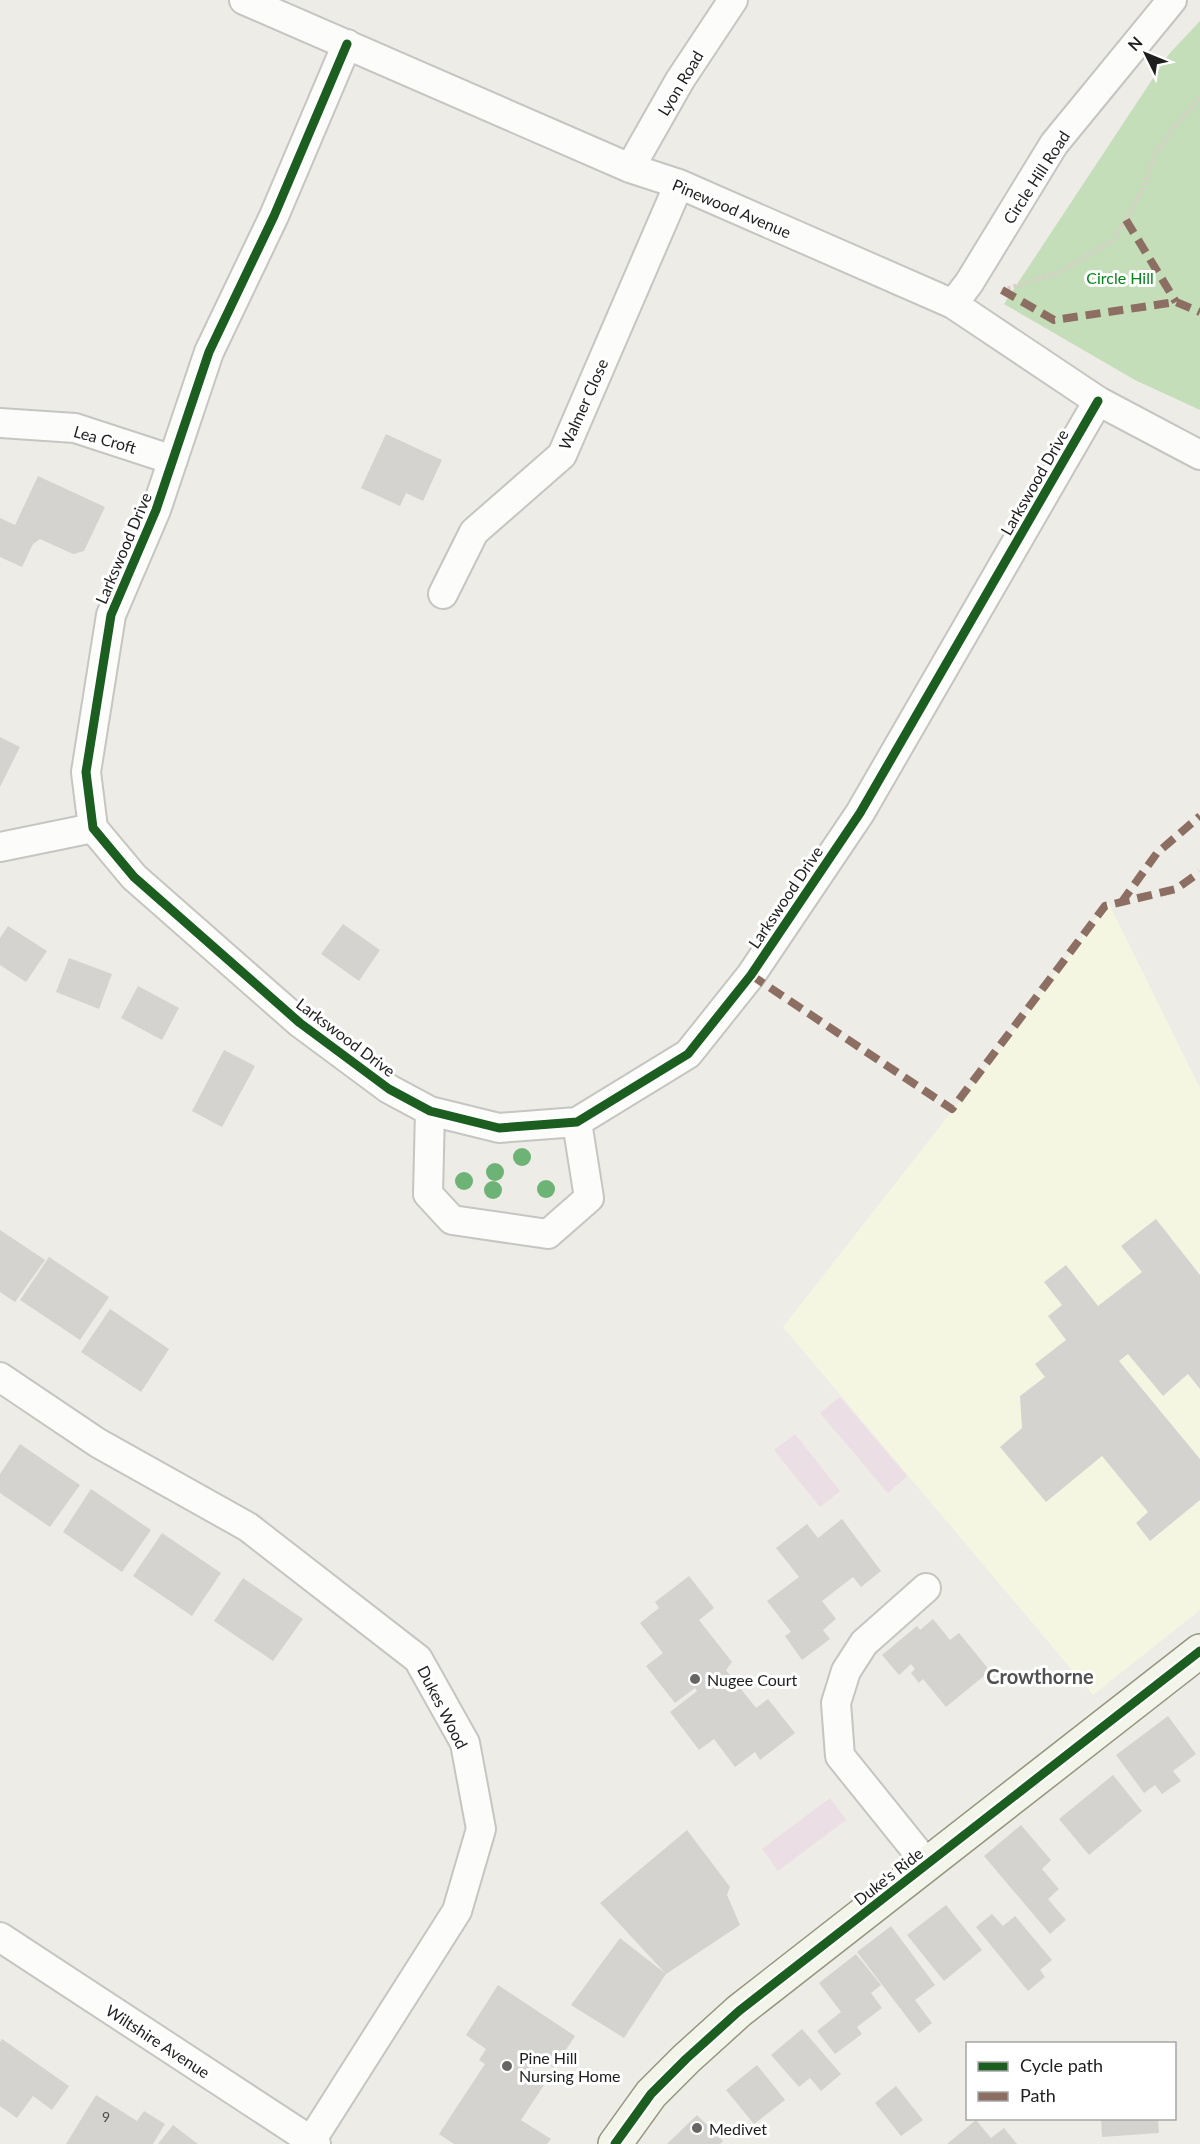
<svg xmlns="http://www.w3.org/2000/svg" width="1200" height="2144" font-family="Lato,sans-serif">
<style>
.industrial{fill:#ebdfe5}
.education{fill:#f5f6e1}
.forest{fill:#c4deb9}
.building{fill:#d5d3cf}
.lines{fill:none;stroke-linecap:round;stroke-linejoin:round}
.street-casing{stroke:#c5c5c2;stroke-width:32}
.secondary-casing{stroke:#93977e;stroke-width:36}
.path{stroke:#dbcdc9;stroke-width:4;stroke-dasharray:3 3;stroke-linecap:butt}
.street{stroke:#fcfcfb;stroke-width:28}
.secondary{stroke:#f3f4ea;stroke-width:33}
.quiet{stroke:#8d6e63;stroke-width:8;stroke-dasharray:15 8;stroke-linecap:butt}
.cycleway-casing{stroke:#fff;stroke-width:13}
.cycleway{stroke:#1b5e20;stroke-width:9}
.tree{fill:#6db375}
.poi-dot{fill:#666664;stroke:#fff;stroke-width:2}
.labels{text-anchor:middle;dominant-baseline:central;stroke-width:6;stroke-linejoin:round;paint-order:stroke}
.number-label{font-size:14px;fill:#4c4b4a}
.street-label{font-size:16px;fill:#1e1e1e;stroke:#fff}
.park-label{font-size:16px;fill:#048519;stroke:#fff}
.poi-label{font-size:16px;fill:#1e1e1e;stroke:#fff;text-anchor:start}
.quarter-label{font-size:20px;font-weight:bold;fill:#515151;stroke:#fff}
</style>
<rect width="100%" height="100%" fill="#edece6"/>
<path class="industrial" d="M840 1397 907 1476 888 1493 820 1413Z
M795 1434 840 1491 820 1507 774 1450Z
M830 1798 846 1820 778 1871 762 1849Z"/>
<path class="education" d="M1108 902 1200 1088V1610L1093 1695 783 1327 985 1069Z"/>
<path class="forest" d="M1200 21V410L1135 380 1004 304 1169 54Z"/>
<path class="building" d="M386 434 442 460 423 501 406 493 400 506 361 488Z
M38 476 105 507 84 551 73 554 40 539 33 544 22 567 0 557V518L15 525Z
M0 737 20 747 0 787Z
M343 924 380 950 359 981 321 954Z
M8 926 47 951 26 982 0 965V938Z
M69 958 112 974 99 1009 56 992Z
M138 986 179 1008 162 1040 121 1018Z
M224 1050 255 1066 222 1127 192 1111Z
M1156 1219 1200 1275V1389L1188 1374 1163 1396 1128 1354 1119 1361 1200 1459V1500L1150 1541 1136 1523 1148 1512 1102 1456 1046 1502 1000 1447 1022 1428 1020 1396 1045 1377 1035 1364 1066 1340 1048 1316 1062 1305 1044 1282 1066 1265 1098 1306 1142 1272 1121 1246Z
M0 1230 45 1260 15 1302 0 1292Z
M49 1257 109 1297 80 1340 20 1300Z
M110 1309 169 1349 141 1392 81 1352Z
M20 1444 80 1485 50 1527 0 1493V1474Z
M91 1489 151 1530 122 1572 63 1532Z
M842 1519 881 1571 861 1587 853 1577 822 1601 836 1619 823 1630 830 1639 802 1660 785 1636 791 1632 767 1601 799 1577 776 1548 807 1524 818 1538Z
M162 1533 221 1573 192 1616 133 1576Z
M689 1576 714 1608 699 1620 732 1662 726 1670 756 1708 768 1699 795 1733 760 1760 755 1752 735 1767 714 1739 699 1750 670 1712 697 1691 695 1688 675 1703 646 1666 663 1653 640 1623 659 1608 655 1602Z
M243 1578 303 1619 273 1661 214 1621Z
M933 1619 950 1640 959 1633 990 1671 946 1707 923 1679 919 1683 911 1673 915 1669 911 1664 899 1675 882 1655 917 1626 920 1630Z
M1168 1716 1196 1754 1173 1771 1181 1781 1162 1794 1155 1785 1144 1793 1116 1755Z
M1113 1775 1142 1811 1089 1855 1059 1819Z
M1021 1825 1051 1860 1042 1869 1059 1889 1048 1899 1066 1920 1050 1934 984 1856Z
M687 1830 730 1887 727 1895 740 1925 666 1974 600 1903Z
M946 1905 982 1950 944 1981 907 1935Z
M992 1914 1003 1926 1015 1916 1052 1960 1040 1970 1045 1977 1028 1991 976 1927Z
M891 1926 935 1985 915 2000 932 2023 919 2033 857 1952Z
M620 1938 666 1974 624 2038 571 2005Z
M856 1954 881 1985 871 1993 882 2008 857 2027 862 2034 835 2054 817 2031 841 2012 819 1983Z
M498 1985 575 2036 554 2068 536 2057 528 2070 546 2082 521 2120 551 2139 547 2144H454L439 2134 485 2064 479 2060 486 2049 466 2035Z
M802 2029 841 2074 821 2091 810 2078 799 2087 771 2055Z
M2 2039 69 2086 52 2110 33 2096 17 2118 0 2106V2042Z
M757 2065 785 2100 754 2124 726 2090Z
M896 2086 923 2120 901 2136 875 2103Z
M96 2095 137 2121 144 2111 165 2124 153 2144H66Z
M697 2115 723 2141 720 2144H667Z
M1101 2118H1158L1159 2133 1102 2137Z
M976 2120 991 2138 1004 2128 1017 2144H947Z
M173 2125 198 2144H158Z"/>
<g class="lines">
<defs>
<path id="street" d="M244 0 630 168 679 184 953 304 1098 401 1200 455
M347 44 274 216 209 352 156 510 111 615 86 772 93 828 134 877 300 1023 389 1089 430 1111 499 1128 577 1122 688 1054 751 975 860 813 1098 401
M630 168 680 80 733 0
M953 304 969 283 1054 144 1172 0
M0 423 75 428 173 460
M443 594 474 532 562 455 679 184
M0 847 93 828
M430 1111 428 1194 452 1220 548 1234 589 1198 577 1122
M0 1377 98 1443 248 1527 418 1659 465 1743 481 1829 457 1911 311 2141
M926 1588 864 1643 846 1671 836 1703 840 1756 927 1864
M0 1937 316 2144"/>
<path id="secondary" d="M615 2144 651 2094 686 2059 739 2011 1200 1651"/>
</defs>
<use href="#street" class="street-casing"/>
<use href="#secondary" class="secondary-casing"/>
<path class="path" d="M1002 290 1056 274 1112 241 1132 210 1144 186 1155 153 1177 124 1200 98"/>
<use href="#street" class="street"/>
<use href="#secondary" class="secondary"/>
<path class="quiet" d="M1126 220 1176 302
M1002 290 1054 320 1176 302 1200 312
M1121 903 1157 853 1200 816
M751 975 952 1109 1105 906 1176 889 1200 872"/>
<defs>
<path id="cycleway" d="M347 44 274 216 209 352 156 510 111 615 86 772 93 828 134 877 300 1023 389 1089 430 1111 499 1128 577 1122 688 1054 751 975 860 813 1098 401
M615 2144 651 2094 686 2059 739 2011 1200 1651"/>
</defs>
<use href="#cycleway" class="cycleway-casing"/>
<use href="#cycleway" class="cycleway"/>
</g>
<g class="tree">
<circle cx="522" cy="1157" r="9"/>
<circle cx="495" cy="1172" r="9"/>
<circle cx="464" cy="1181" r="9"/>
<circle cx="546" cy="1189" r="9"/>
<circle cx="493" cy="1190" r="9"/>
</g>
<g class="poi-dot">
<circle cx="695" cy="1679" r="6"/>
<circle cx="507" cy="2066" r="6"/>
<circle cx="697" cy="2128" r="6"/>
</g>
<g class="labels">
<g class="number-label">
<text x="106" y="2116">9</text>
</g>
<g class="street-label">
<text transform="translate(680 83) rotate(-59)">Lyon Road</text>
<text transform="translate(1036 177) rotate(-57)">Circle Hill Road</text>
<text transform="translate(732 208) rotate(23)">Pinewood Avenue</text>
<text transform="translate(583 404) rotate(-66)">Walmer Close</text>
<text transform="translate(105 439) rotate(16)">Lea Croft</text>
<text transform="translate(1034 482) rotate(-60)">Larkswood Drive</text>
<text transform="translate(123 548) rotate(-67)">Larkswood Drive</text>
<text transform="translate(785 897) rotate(-56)">Larkswood Drive</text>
<text transform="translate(346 1037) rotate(37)">Larkswood Drive</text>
<text transform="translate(443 1707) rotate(63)">Dukes Wood</text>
<text transform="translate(888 1876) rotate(-38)">Duke's Ride</text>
<text transform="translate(158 2041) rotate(33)">Wiltshire Avenue</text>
</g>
<g class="park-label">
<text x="1120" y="277">Circle Hill</text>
</g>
<g class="poi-label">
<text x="707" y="1679">Nugee Court</text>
<text x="519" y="2057">Pine Hill<tspan x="519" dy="18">Nursing Home</tspan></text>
<text x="709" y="2128">Medivet</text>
</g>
<g class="quarter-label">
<text x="1040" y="1676">Crowthorne</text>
</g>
</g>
<rect x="966" y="2042" width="210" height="78" fill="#ffffff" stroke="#a5a5a5" stroke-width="1.5"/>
<rect x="978" y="2062" width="30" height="9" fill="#1b5e20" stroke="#a5a5a5" stroke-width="1.5"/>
<text x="1020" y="2072" font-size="18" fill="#1e1e1e">Cycle path</text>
<rect x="978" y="2092" width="30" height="9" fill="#8d6e63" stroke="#a5a5a5" stroke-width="1.5"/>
<text x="1020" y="2102" font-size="18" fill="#1e1e1e">Path</text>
<g transform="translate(1146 54) rotate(313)" stroke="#ffffff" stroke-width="4.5" paint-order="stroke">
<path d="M0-4.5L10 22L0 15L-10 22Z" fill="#1e1e1e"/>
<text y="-9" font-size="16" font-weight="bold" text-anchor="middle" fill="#1e1e1e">N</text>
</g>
</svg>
